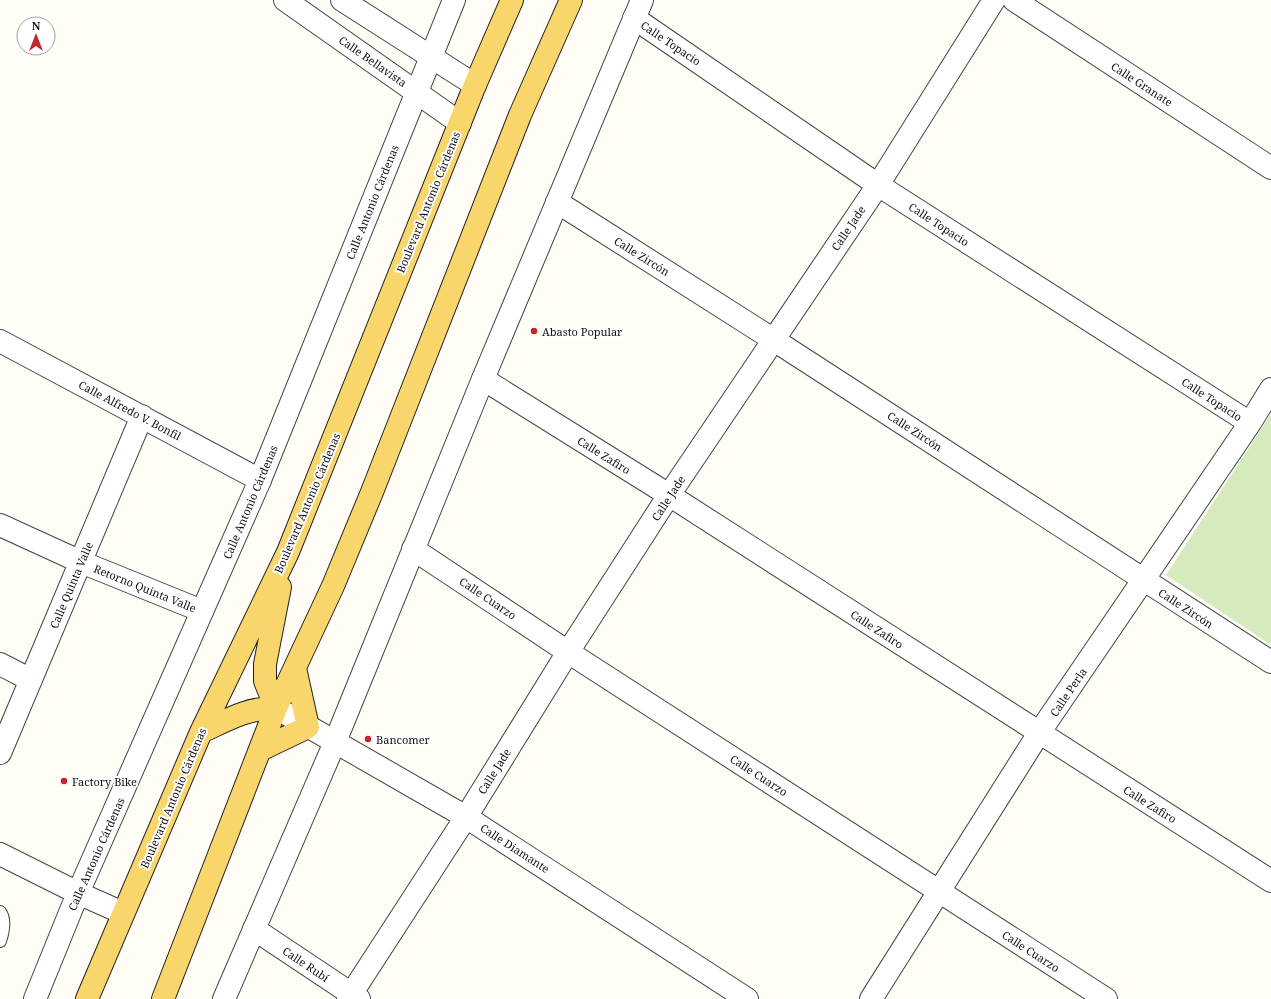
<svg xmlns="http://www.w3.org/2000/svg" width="1271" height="999" font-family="'Noto Serif',serif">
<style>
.green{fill:#d5ebbd}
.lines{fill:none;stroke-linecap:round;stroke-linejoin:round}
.service-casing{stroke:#444;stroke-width:14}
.minor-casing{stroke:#444;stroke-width:24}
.tertiary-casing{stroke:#444;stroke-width:24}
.primary-casing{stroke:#222;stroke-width:24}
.service{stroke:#fff;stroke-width:12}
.minor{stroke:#fff;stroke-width:22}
.tertiary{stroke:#fff;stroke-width:22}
.primary{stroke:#f9d66b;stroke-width:22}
.poi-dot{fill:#c4262e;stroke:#fff;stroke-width:1.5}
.labels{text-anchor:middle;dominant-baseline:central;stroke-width:4;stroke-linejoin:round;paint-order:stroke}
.street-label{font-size:11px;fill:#111;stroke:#fff}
.poi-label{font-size:11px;fill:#111;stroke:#fff;text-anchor:start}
</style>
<rect width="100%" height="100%" fill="#fffdf5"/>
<path class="green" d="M1271 414V645L1166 575Z"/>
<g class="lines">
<defs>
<path id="service" d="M0 912C6 920 3 932 0 941"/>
<path id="minor" d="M285 0 460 123
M342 0 475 85
M1014 0 1271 168
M634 18 878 185 1250 423
M557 202 774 340 1271 662
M0 341 260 480
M483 379 669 495 1271 881
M0 525 81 562 202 611
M413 549 568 652 1106 999
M0 664 31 680
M276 708 466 817 747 999
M0 753 142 416
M0 854 78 893 123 913
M254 929 359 999
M348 999 466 817 568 652 669 495 878 185 994 0
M871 999 1039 733 1250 423 1271 389"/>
<path id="tertiary" d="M35 999 78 893 260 480 454 0
M224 999 335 742 483 379 642 0"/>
<path id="primary" d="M276 708 265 681V664L280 587
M201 732C225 721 249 707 276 708
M260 750 308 727 295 668
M87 999 201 732 288 552 475 85 512 0
M163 999 276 708 333 586 372 492 520 115 571 0"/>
</defs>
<use href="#service" class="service-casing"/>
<use href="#minor" class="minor-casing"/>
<use href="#tertiary" class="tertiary-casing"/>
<use href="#primary" class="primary-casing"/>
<use href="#service" class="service"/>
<use href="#minor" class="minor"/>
<use href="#tertiary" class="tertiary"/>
<use href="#primary" class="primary"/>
</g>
<g class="poi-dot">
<circle cx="534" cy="331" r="4"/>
<circle cx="368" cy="739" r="4"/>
<circle cx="64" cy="781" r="4"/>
</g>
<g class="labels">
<g class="street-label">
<text transform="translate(671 43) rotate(34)">Calle Topacio</text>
<text transform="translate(373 61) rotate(35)">Calle Bellavista</text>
<text transform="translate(1142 84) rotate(33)">Calle Granate</text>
<text transform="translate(372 202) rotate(-68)">Calle Antonio Cárdenas</text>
<text transform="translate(428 202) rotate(-68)">Boulevard Antonio Cárdenas</text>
<text transform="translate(939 224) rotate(33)">Calle Topacio</text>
<text transform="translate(848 228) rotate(-56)">Calle Jade</text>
<text transform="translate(642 256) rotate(32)">Calle Zircón</text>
<text transform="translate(1212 399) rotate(33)">Calle Topacio</text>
<text transform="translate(130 410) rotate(28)">Calle Alfredo V. Bonfil</text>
<text transform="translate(915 431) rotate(33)">Calle Zircón</text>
<text transform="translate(604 455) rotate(32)">Calle Zafiro</text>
<text transform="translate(668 498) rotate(-57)">Calle Jade</text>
<text transform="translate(250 502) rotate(-67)">Calle Antonio Cárdenas</text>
<text transform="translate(307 503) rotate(-67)">Boulevard Antonio Cárdenas</text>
<text transform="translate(71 585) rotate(-67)">Calle Quinta Valle</text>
<text transform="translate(145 588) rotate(22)">Retorno Quinta Valle</text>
<text transform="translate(488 598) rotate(34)">Calle Cuarzo</text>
<text transform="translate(1186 608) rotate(33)">Calle Zircón</text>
<text transform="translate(877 629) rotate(33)">Calle Zafiro</text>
<text transform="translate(1068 692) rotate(-56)">Calle Perla</text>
<text transform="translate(494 771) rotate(-58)">Calle Jade</text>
<text transform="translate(759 775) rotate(33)">Calle Cuarzo</text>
<text transform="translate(173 798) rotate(-67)">Boulevard Antonio Cárdenas</text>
<text transform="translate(1150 804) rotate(32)">Calle Zafiro</text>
<text transform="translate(515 848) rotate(33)">Calle Diamante</text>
<text transform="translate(96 854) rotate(-66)">Calle Antonio Cárdenas</text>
<text transform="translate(1031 951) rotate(33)">Calle Cuarzo</text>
<text transform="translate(306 964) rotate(34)">Calle Rubí</text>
</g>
<g class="poi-label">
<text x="542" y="331">Abasto Popular</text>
<text x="376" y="739">Bancomer</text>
<text x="72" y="781">Factory Bike</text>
</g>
</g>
<g transform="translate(36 36)"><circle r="19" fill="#ffffff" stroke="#a0a0a0"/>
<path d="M0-3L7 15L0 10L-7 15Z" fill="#c4262e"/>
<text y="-6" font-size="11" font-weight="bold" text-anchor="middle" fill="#111111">N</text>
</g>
</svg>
